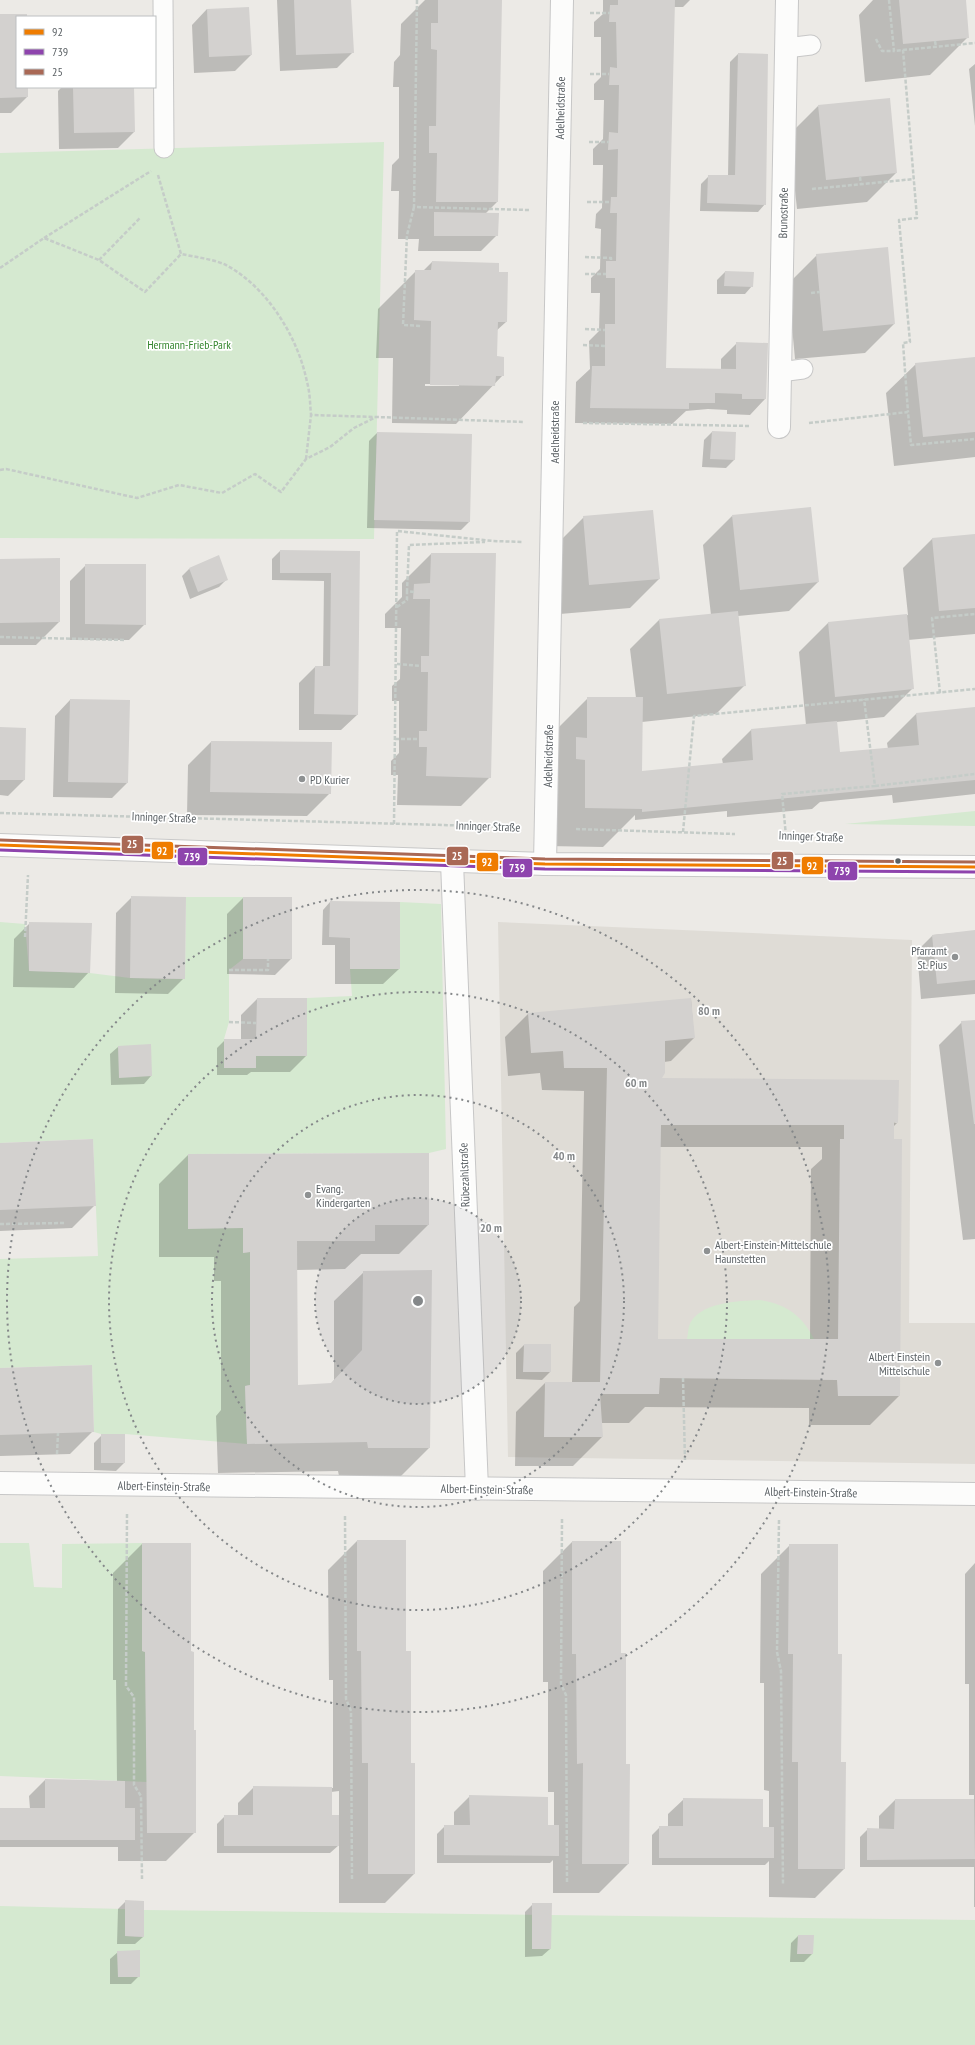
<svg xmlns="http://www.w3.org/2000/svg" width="975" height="2045" font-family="'PT Sans Narrow',sans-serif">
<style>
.education{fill:#dfdcd6}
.green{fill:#d5e9d0}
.shadow{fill:#0003;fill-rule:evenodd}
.building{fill:#d3d1cf;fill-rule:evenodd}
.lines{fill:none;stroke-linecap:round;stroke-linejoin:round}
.service-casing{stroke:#c7c7c7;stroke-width:21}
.minor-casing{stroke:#c7c7c7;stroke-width:24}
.secondary-casing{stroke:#c8c8c8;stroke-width:24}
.path{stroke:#c5ccc8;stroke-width:2.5;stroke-dasharray:4 2;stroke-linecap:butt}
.service{stroke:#fcfcfb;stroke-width:19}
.minor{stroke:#fcfcfb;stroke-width:22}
.secondary{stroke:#fcfcfb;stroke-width:22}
.bus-1-casing{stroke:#fff;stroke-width:6}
.bus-2-casing{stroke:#fff;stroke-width:6}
.bus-3-casing{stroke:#fff;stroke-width:6}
.bus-1{stroke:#ef7c00;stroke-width:3}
.bus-2{stroke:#8e44ad;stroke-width:3}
.bus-3{stroke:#a96855;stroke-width:3}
.ring{fill:none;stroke:#848789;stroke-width:2;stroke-dasharray:2 4}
.poi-dot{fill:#8e9192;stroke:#fff;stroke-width:1.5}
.bus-dot{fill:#5b6165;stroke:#fff;stroke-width:1.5}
.labels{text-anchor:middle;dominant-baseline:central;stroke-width:3.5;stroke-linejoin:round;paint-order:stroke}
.street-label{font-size:12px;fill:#5b6165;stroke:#fff}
.park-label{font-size:12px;fill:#368730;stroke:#fff}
.poi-label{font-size:12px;fill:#5b6165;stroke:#fff;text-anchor:start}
.centre{fill:#848789;stroke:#fff;stroke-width:2}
.ring-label{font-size:12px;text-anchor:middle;font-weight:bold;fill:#848789;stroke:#fff;stroke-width:3.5;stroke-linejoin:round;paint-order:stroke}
.line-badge{stroke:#fff;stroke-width:1.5}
.badge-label{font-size:11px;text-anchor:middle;font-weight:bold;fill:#fff}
</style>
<rect width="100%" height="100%" fill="#eceae6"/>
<path class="education" d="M498 922 912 940 909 1323H975V1464L508 1457Z"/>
<path class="green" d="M384 142 374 539 0 538V153Z
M975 811V826L845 824Z
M186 897H243V959L229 970V1022L224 1039V1068L256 1067V1056H307V998L352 996 350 969H400V902L441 904 446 1149 429 1153 188 1154V1228H243V1253L250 1252V1385L245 1386 247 1444 125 1434H101L94 1432 92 1365 0 1368V1259L98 1256 93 1139 0 1143V922L25 924 29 971 90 973 130 978 185 979Z
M759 1300C785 1303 803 1316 814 1339H687C688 1335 688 1330 689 1326 698 1302 738 1301 759 1300Z
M0 1543H29L34 1587 62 1588V1544L142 1543V1651L145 1652 147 1782 0 1776Z
M0 1906 125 1909V1936L143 1937 144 1910 975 1920V2045H0Z"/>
<path class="shadow" d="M277 0H350L353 52 337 68 280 71Z
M425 0H501L497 202 485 214 497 235 481 251H418L419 239H398L399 191H391L392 165 399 158V87H393L394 62 400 55 401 24Z
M603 0H690L683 7H674L665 369 721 370V359L737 343 765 399 750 415 727 414V410L708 409 686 411 672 424 575 423 576 382 590 369 589 341 599 331 600 293H591V278L600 269 601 229 595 228 596 214 602 208 603 165H593V149L603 139 604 100H594V84L601 77V37H594V22L603 14Z
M873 0H965L968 37 930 75 865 82 859 15Z
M207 9 251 55 235 71 194 73 192 25Z
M0 15 26 17H17V87H27V97L11 113H0Z
M738 54 767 55 765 204 758 212 700 211 701 184 709 176H728L730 62Z
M975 64V126L969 69Z
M62 87H133L134 132 118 148 59 149 58 91Z
M818 106 896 173 867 202 797 209 789 135Z
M817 255 894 324 865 353 795 359 788 284Z
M432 262 506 322 496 331V357L503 375 456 424 392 423 393 358H376L378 309 416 271H423ZM425 384H459V386H425Z
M725 272 752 286 745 294H717V280Z
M975 358V457L894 466 886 393 916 364Z
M712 432 735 433 734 460 726 468 702 467 704 440Z
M377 433 471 435 469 522 461 530 367 528 369 441Z
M732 516 818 582 789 611 738 616 745 685 716 714 642 722 641 772 723 764 722 759 751 730 806 725 799 652 828 623 908 615 903 568 932 539 975 535V634L908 640 913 688 884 717 836 722 839 755 888 749 887 743 916 714 975 708V794L893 803 892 795 820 802 812 809 727 817V811L635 820V815L603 847 547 846 550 736 588 698H636L630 649 659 620 711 615 703 545Z
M584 517 659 579 630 608 560 614 555 546Z
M280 551 359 552 357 715 341 730H299V683L315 667H323L324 581 272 580V559Z
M431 554 490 777 461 806 397 805 398 775H391V761L399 753V701H392V686L400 679 401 628H385V614L402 597V583Z
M0 560 59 622 36 645H0Z
M86 565 145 624 129 640H70V581Z
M189 569 227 579 219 587 190 599 182 576Z
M70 700 127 783 112 798 53 797 55 716Z
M0 728 24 780 8 796 0 795Z
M211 742 330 793 307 816 187 815 188 765Z
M132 897 184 978 168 994 115 993 116 913Z
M243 898 291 959 275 975 227 974V914Z
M330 902 399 969 383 984H335V945H322L323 910Z
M30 923 89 972 74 988 13 987 14 939Z
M975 931V994L921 999 917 951 933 935Z
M257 999H306V1056L290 1072H251L247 1075H217V1048L225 1040H241V1015Z
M691 999 694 1038 671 1061 664 1062 660 1079 897 1123 893 1127V1140H901L899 1396 870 1425H809V1408L645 1407 629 1423H601L602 1437 573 1466H515L516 1412 545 1383H572L574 1307 580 1301 584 1091 542 1090 540 1073 508 1076 505 1037 528 1014ZM659 1147H822V1159L811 1169 810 1340H657Z
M975 1021V1239L963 1240 939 1045 962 1022Z
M150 1045 151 1076 144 1084 111 1085 110 1054 118 1047Z
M0 1144 95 1205 72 1228 0 1231Z
M428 1154V1225L399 1254H361L345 1269 296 1270 297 1386 330 1385 334 1380V1301L364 1272 429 1448 400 1477 339 1476 338 1471 218 1473 216 1416 221 1410V1281H214V1257H159V1184L188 1155Z
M524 1345 550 1372 542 1380 516 1379V1353Z
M0 1369 93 1431 70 1454 0 1456Z
M102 1435 124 1463 116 1471 94 1470V1443Z
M357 1541 405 1652 414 1874 385 1903H339V1845L330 1853H217V1824L225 1816H238V1803L254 1787 333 1788V1680H329L328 1570ZM339 1791V1816H330L331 1792Z
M572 1542 620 1654 628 1864 599 1893H553V1860L550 1863H437V1834L445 1826H454V1812L470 1796 546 1826H554V1792H548V1682H543V1571Z
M142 1544 190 1652 195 1832 166 1861H118V1847H0V1809H30L29 1796 45 1780 117 1782 116 1680H113V1573Z
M790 1545 837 1655 844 1869 815 1898 769 1897V1861L765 1865H652V1835L660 1827H668V1814L684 1799 761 1828H769V1791L764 1790V1683H760L761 1574Z
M975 1563V1907H974V1867H860V1837L868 1829H879V1816L895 1800H974V1795H969V1684H965V1574Z
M126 1901 143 1937 135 1944H117L118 1909Z
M533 1904 550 1949 542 1956 525 1957V1912Z
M798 1936 812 1954 804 1962H790L791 1943Z
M118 1952 139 1976 131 1984H110V1959Z"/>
<path class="building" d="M294 0H351L354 53 296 55Z
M438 0H502L498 202H436L437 153H429V126H436L437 50 431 49V23H438Z
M618 0H675L666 368 736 369V342L768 343 766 399H742V394L715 393V403H689V409L590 408 592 366H605V324H615V278H606V261H616L617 213H610L611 197H617L618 149 608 150 609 132 618 133 619 85H609L610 67 617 68 616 22H609L610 5H618Z
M899 0H966L969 38 903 44Z
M249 7 252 55 209 57 207 9Z
M0 14H27V17H17V87H28V97L0 98Z
M738 53 768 54 766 205 707 203 708 175H735Z
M73 87H134L135 132 74 133Z
M890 98 897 173 826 180 818 105Z
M434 212 499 213 498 236H434Z
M888 247 895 324 823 331 816 254Z
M432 261 499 263V272H508L507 322H498L497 356 504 357V376H496L495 386 430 385 431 321 414 320 415 270H431Z
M725 271 754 272 753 287 724 286Z
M975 357V432L923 437 915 363Z
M712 431 736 432 735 460 710 459Z
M377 432 472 434 470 522 374 520Z
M811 507 819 582 740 590 732 515Z
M653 510 660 579 589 585 583 516Z
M975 534V608L939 611 932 538Z
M280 550 360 551 358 715 314 714 315 666H330L331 573H280Z
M431 553H496L491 778 426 776 427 747H419V731H427L428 672H421V656H429L430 599H413L414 584 430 583Z
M219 555 228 580 198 592 189 568Z
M60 558V622L0 623V559Z
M85 564H146V625L85 624Z
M738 611 746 686 667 694 659 619Z
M907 614 914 689 835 697 828 622Z
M587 697H643L642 771 753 760 751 729 837 721 840 752 919 745 916 713 975 707V780L642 812V809L585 808V760L576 759V737L587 738Z
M70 699 130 700 128 783 68 782Z
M0 727 26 728 25 780H0Z
M211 741 332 742 331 794 210 792Z
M131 896 186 897 185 979 130 978Z
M243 897H292V959H243Z
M330 901 400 902V969H350V938L329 937Z
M29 922 92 923 90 973 29 971Z
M975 930V980L937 984 932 935Z
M257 998H307V1056H256V1068H224V1039H256Z
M691 998 695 1038 665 1041V1073L662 1078 899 1080 898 1123 894 1122V1139H902L900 1396H838L837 1380 660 1378 659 1394H600L603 1437H544L545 1382H600L607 1068H564L563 1051 531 1053 528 1013ZM661 1125H844V1139H840L838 1339H658Z
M975 1020V1124H974L961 1021Z
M151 1044 152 1076 119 1078 118 1046Z
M93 1139 96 1206 0 1210V1143Z
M429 1153V1225H375V1241H297L298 1385 331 1383 362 1350 363 1271 432 1270 430 1448H368L367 1442 247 1444 245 1386 250 1385V1252L243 1253V1228L188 1229V1154Z
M524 1344H551V1372H523Z
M92 1365 94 1432 0 1435V1368Z
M101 1434H125V1463H101Z
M357 1540H406V1651H411V1763H415V1874H368V1763H362L361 1651H357Z
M572 1541H621V1653H626V1764H630L629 1864H582L583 1763 577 1764 576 1654H572Z
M142 1543H191V1651L194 1652V1730H196V1833H147L145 1652 142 1651Z
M789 1544H838V1654H842L841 1762H846L845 1869H798V1762H792L793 1654H788Z
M45 1779 125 1781V1808H135V1840H0V1808H45Z
M253 1786 332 1787V1815H339V1846H224V1815H253Z
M469 1795 548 1797V1825H559V1856L444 1855V1825H470Z
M683 1798 763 1799V1827H774V1858H659V1826H683Z
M895 1799H974L975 1859 867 1860V1828L894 1829Z
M125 1900 144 1901V1937L125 1936Z
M532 1903H552L551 1949H532Z
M798 1935H814L813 1954H797Z
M140 1950V1977H118L117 1951Z"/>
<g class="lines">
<defs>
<path id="service" d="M163 0 164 148
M786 48 811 45
M780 372 803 369"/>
<path id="minor" d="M779 427 787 0
M452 862 477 1489
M545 864 562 0
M0 1483 975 1494"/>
<path id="secondary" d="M0 845 545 864 975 867"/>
</defs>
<use href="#service" class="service-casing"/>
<use href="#minor" class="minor-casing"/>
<use href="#secondary" class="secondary-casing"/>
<path class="path" d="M417 0 414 207 529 210
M889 0 894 51 903 50 917 218 899 220 910 342 903 343 908 412
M590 13H610
M876 39 882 51H894
M935 41 936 47
M903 50 975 43
M590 74H609
M589 142H609
M158 175 181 254C195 257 213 259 226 265 267 287 298 337 307 382 310 392 310 404 311 415L376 417
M860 177 861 185
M812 189 914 179
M587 202H611
M414 207 407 235 403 325 422 326
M44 238 151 171
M585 257 611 258V261
M99 260 140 218
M0 268 44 238 99 260 145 292 181 254
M585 274H606
M811 293 820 292
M585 329 605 330
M583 345 605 346
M583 423 750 426
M809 423 908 412 911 445 975 439
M306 459 311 415
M0 470 6 469 137 498 179 485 222 493 255 474 281 492 306 459 330 447 354 428 376 417 524 422
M414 592 407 591 409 545 485 542
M397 607 407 600V591
M0 637 126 640
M397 664 421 666
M940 693 932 618 975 614
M395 739H419
M875 786 975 774
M0 813 517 827
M394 824 397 531 493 541 523 542
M576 829 735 834
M683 832 694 716 975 689
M786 836 782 794 875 786 864 699
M25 937 28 875
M229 970H268V959
M229 1022 256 1023
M0 1224 66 1223
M683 1378 685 1461
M57 1454 58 1433
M127 1514 126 1686 134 1697V1785L141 1796 142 1879
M345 1516 346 1699 351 1711 352 1881
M562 1519 561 1684 566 1695 567 1882
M779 1520 777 1652 781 1671 783 1885"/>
<use href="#service" class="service"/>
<use href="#minor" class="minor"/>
<use href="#secondary" class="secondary"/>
<defs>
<path id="bus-1" d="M0 845 545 864 975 867"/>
<path id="bus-2" d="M0 850 545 869 975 872"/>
<path id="bus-3" d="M0 840 545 859 975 862"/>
</defs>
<use href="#bus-1" class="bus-1-casing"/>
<use href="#bus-2" class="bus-2-casing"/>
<use href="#bus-3" class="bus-3-casing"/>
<use href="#bus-1" class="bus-1"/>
<use href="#bus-2" class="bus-2"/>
<use href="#bus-3" class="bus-3"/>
</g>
<circle cx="418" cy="1301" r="103" fill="#848789" fill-opacity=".12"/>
<g class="ring">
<circle cx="418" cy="1301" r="103"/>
<circle cx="418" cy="1301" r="206"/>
<circle cx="418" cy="1301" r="309"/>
<circle cx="418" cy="1301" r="411"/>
</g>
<g class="poi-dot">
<circle cx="302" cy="779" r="4"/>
<circle cx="955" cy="957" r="4"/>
<circle cx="308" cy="1195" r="4"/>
<circle cx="707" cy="1251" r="4"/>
<circle cx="938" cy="1363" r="4"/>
</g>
<circle class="bus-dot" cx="898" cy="861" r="3.5"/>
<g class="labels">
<g class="street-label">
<text transform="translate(560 108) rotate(-89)">Adelheidstraße</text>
<text transform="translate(783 213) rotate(-89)">Brunostraße</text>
<text transform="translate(554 432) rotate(-90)">Adelheidstraße</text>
<text transform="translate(548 756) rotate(-89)">Adelheidstraße</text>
<text transform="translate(164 817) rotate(2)">Inninger Straße</text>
<text transform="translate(488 826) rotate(2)">Inninger Straße</text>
<text transform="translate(811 836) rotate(2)">Inninger Straße</text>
<text transform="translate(464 1175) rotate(-92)">Rübezahlstraße</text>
<text transform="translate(164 1486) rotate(1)">Albert-Einstein-Straße</text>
<text transform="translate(487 1489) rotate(1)">Albert-Einstein-Straße</text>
<text transform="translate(811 1492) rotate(1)">Albert-Einstein-Straße</text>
</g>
<g class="park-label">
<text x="189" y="344">Hermann-Frieb-Park</text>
</g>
<g class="poi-label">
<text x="310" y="779">PD Kurier</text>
<text x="947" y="950" text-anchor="end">Pfarramt<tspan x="947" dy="14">St. Pius</tspan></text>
<text x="316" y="1188">Evang.<tspan x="316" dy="14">Kindergarten</tspan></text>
<text x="715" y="1244">Albert-Einstein-Mittelschule<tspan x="715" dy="14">Haunstetten</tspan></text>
<text x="930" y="1356" text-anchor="end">Albert Einstein<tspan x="930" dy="14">Mittelschule</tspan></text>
</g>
</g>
<circle cx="418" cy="1301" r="6" class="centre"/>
<g class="ring-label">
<text x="709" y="1015">80 m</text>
<text x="636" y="1087">60 m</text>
<text x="564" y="1160">40 m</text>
<text x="491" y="1232">20 m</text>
</g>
<g class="line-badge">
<rect x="121" y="835" width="23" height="19" rx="4" fill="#a96855"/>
<rect x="151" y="841" width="23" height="19" rx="4" fill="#ef7c00"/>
<rect x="446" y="846" width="23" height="20" rx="4" fill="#a96855"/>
<rect x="177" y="847" width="31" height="19" rx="4" fill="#8e44ad"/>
<rect x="771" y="851" width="23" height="19" rx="4" fill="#a96855"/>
<rect x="476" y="852" width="23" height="20" rx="4" fill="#ef7c00"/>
<rect x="801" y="856" width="23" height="19" rx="4" fill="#ef7c00"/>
<rect x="502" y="858" width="31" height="20" rx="4" fill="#8e44ad"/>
<rect x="827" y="861" width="31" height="20" rx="4" fill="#8e44ad"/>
</g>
<g class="badge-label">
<text x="132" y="848">25</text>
<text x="162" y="855">92</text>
<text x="457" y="860">25</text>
<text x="192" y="861">739</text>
<text x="782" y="865">25</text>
<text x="487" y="866">92</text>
<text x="812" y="870">92</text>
<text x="517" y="872">739</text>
<text x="842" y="875">739</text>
</g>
<rect x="16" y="16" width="140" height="72" fill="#ffffff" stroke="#bdc0c1"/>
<rect x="24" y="29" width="20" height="6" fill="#ef7c00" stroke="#bdc0c1"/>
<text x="52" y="36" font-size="12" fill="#5b6165">92</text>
<rect x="24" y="49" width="20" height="6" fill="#8e44ad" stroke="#bdc0c1"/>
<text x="52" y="56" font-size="12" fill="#5b6165">739</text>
<rect x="24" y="69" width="20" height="6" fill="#a96855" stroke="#bdc0c1"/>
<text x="52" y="76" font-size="12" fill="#5b6165">25</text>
</svg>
